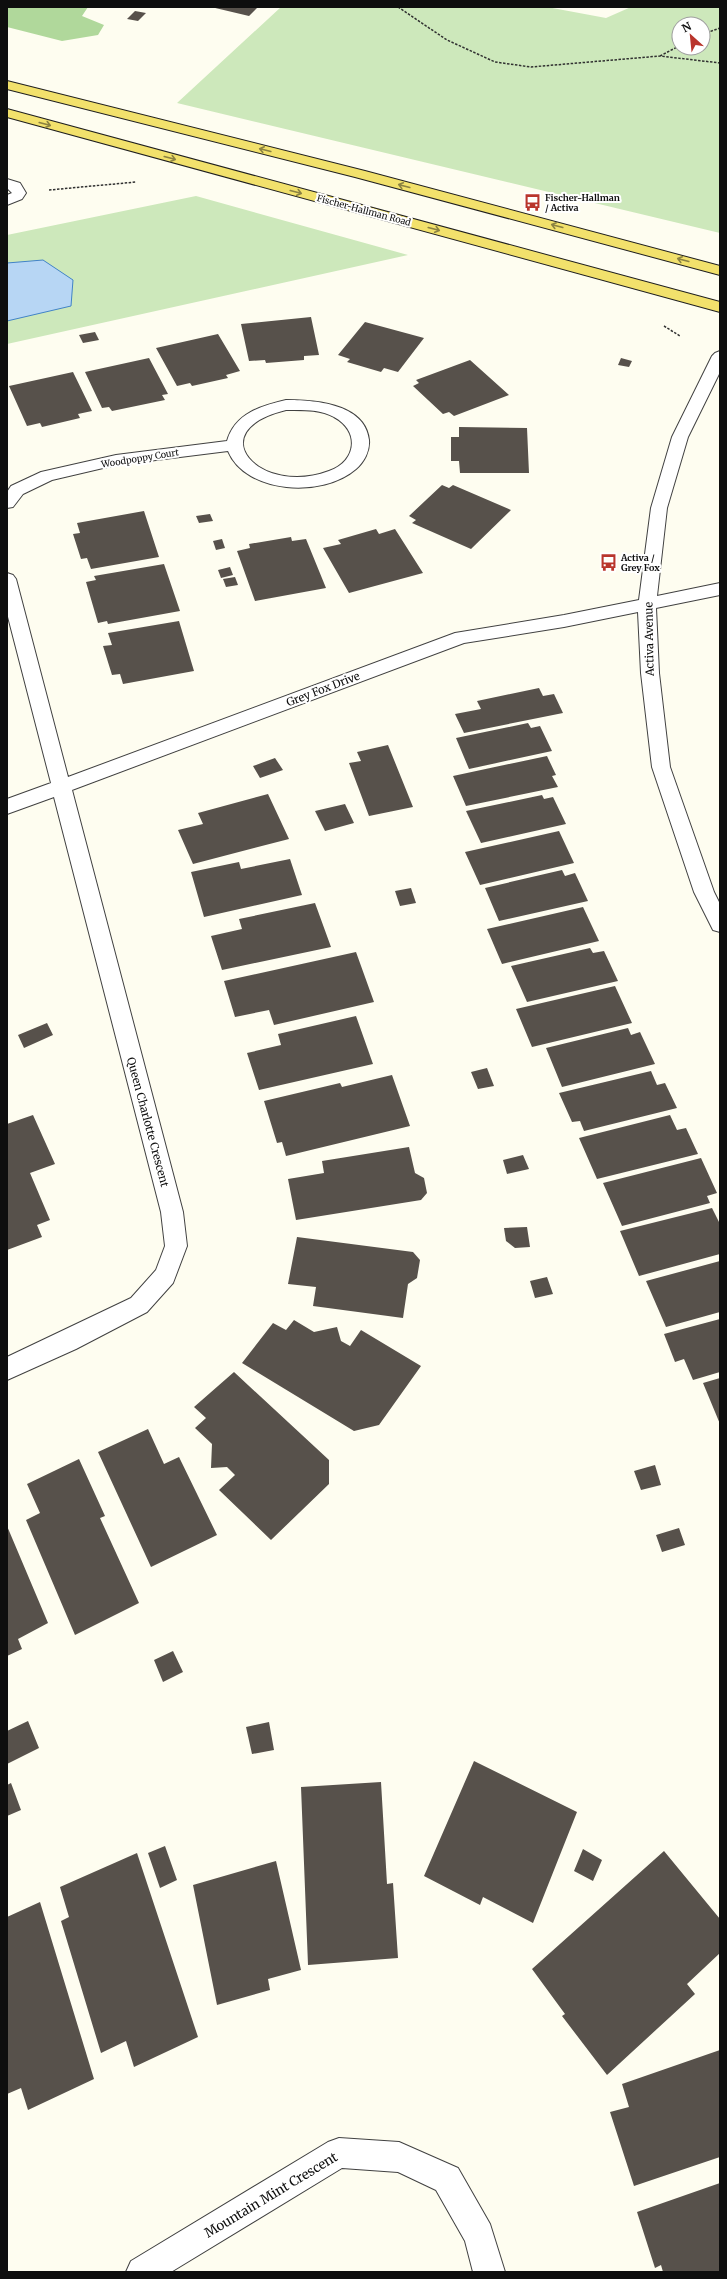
<svg xmlns="http://www.w3.org/2000/svg" width="727" height="2279" font-family="Merriweather,serif">
<style>
.green{fill:#cde8bb;fill-rule:evenodd}
.forest{fill:#b0d89b}
.water{fill:#b7d6f4;stroke:#4183c7}
.building{fill:#57514b}
.lines{fill:none;stroke-linecap:round;stroke-linejoin:round}
.minor-casing{stroke:#414141;stroke-width:2}
.major-casing{stroke:#1f1f1f;stroke-width:2}
.path{stroke:#303030;stroke-width:1.5;stroke-dasharray:2.5 1.5;stroke-linecap:butt}
.minor{fill:#fff;fill-rule:evenodd}
.major{fill:#f2e16c;fill-rule:evenodd}
.oneway{stroke:#8b8242}
.labels{text-anchor:middle;dominant-baseline:central;stroke-width:4;stroke-linejoin:round;paint-order:stroke}
.far-poi-label{font-size:9px;font-weight:bold;fill:#0e0e0e;stroke:#fff;text-anchor:start}
.far-street-label{font-size:9px;fill:#0e0e0e;stroke:#fff}
.street-label{font-size:11px;fill:#0e0e0e;stroke:#fff}
.near-street-label{font-size:13px;fill:#0e0e0e;stroke:#fff}
</style>
<rect width="100%" height="100%" fill="#fefdf0"/>
<path class="green" d="M281 7H547L606 18 631 7H720V233L177 103ZM679 24H703V48H679Z
M196 196 408 255 7 344V235Z"/>
<path class="forest" d="M7 7H88L82 16 104 25 98 35 62 41 7 27Z"/>
<path class="water" d="M43 260 73 280 71 306 7 321V263Z"/>
<path class="building" d="M211 7H258L249 16Z
M135 11 146 13 138 21 127 19Z
M311 317 319 355 304 356V360L266 363 265 360 249 361 241 324Z
M365 322 424 338 398 372 384 368 381 372 347 362 350 359 338 355Z
M95 332 99 340 83 343 79 335Z
M218 334 240 371 226 375 228 378 192 386 190 383 177 386 156 348Z
M149 358 168 394 162 395 165 400 112 411 109 407 102 408 85 372Z
M621 358 632 361 629 367 618 365Z
M470 360 509 395 454 416 449 412 443 414 413 386 419 383 416 380Z
M73 372 92 411 78 414 80 418 42 427 40 423 27 426 9 386Z
M459 427 527 428 529 473H460L459 461H451V437H459Z
M442 485 449 488 453 485 511 510 471 549 412 523 416 520 409 516Z
M144 511 159 557 91 569 87 558 81 559 73 534 80 533 77 523Z
M210 514 213 521 199 523 196 516Z
M376 529 379 534 395 529 423 573 349 593 323 548 341 544 338 540Z
M291 537 292 541 306 539 326 588 255 601 237 551 250 548 249 544Z
M222 539 225 548 216 550 213 541Z
M164 564 180 611 108 624 107 621 98 623 86 582 96 580 94 576Z
M230 567 233 575 221 578 218 570Z
M235 577 238 585 226 587 223 579Z
M179 621 194 671 123 684 120 674 112 675 103 646 112 645 108 633Z
M539 688 543 696 554 694 563 713 464 733 455 714 481 709 477 701Z
M528 723 531 728 540 726 552 751 469 769 456 738Z
M388 745 413 807 369 816 349 763 361 761 357 752Z
M547 756 556 775 552 776 558 787 466 806 453 776Z
M275 758 283 770 260 778 253 766Z
M268 794 289 839 193 864 178 830 203 824 198 813Z
M542 795 544 799 553 797 566 824 481 843 466 811Z
M345 804 354 823 325 831 315 811Z
M559 831 574 863 480 885 465 852Z
M290 859 302 895 204 917 191 872 239 862 241 869Z
M562 870 565 876 575 873 588 901 499 921 485 888Z
M411 888 416 903 400 906 395 891Z
M315 903 331 947 222 970 211 936 242 929 239 919Z
M583 907 599 941 502 964 487 929Z
M590 948 593 953 604 951 618 981 527 1002 511 966Z
M356 952 374 1002 274 1025 269 1010 235 1017 224 981Z
M615 986 632 1023 532 1047 516 1009Z
M356 1016 373 1064 259 1090 247 1053 281 1045 278 1034Z
M47 1023 53 1035 24 1048 18 1035Z
M628 1028 631 1035 640 1032 655 1064 562 1087 546 1048Z
M487 1068 494 1086 478 1089 471 1072Z
M651 1071 657 1085 665 1083 677 1108 584 1131 580 1121 572 1122 559 1093Z
M392 1075 410 1126 286 1156 282 1142 277 1143 264 1101 340 1083 342 1087Z
M33 1115 55 1164 30 1173 50 1220 37 1225 42 1237 7 1250V1124Z
M670 1115 677 1130 686 1128 698 1154 597 1179 579 1138Z
M409 1147 415 1173 424 1178 427 1193 421 1200 296 1220 288 1179 324 1173 322 1161Z
M523 1155 529 1169 507 1174 503 1160Z
M701 1158 717 1193 707 1196 710 1203 622 1226 603 1183Z
M712 1208 720 1224V1254L639 1276 620 1231Z
M527 1227 530 1247 515 1248 506 1241 504 1228Z
M297 1237 413 1252 420 1260 417 1278 408 1284 403 1318 313 1306 316 1287 288 1284Z
M720 1261V1312L666 1327 646 1281Z
M547 1277 553 1294 535 1298 530 1281Z
M720 1319V1372L693 1380 684 1359 675 1362 664 1334Z
M294 1320 314 1332 337 1327 341 1341 350 1346 361 1330 421 1366 379 1425 354 1431 242 1363 273 1323 286 1330Z
M234 1372 329 1460V1484L271 1540 219 1490 235 1475 227 1467 211 1468 212 1444 195 1428 206 1418 194 1407Z
M720 1378V1424L703 1383Z
M148 1429 164 1464 179 1457 217 1535 151 1567 98 1452Z
M79 1459 105 1516 100 1518 139 1603 75 1635 26 1520 40 1513 27 1484Z
M655 1465 661 1485 641 1490 634 1471Z
M7 1526 48 1623 18 1639 22 1649 7 1656Z
M679 1528 685 1545 662 1552 656 1535Z
M173 1651 183 1672 163 1682 154 1660Z
M28 1721 39 1748 7 1764V1731Z
M269 1722 274 1750 252 1754 246 1727Z
M474 1761 577 1812 533 1923 483 1897 480 1905 424 1876Z
M381 1782 387 1884 393 1883 398 1958 308 1965 301 1787Z
M11 1783 21 1810 7 1816V1785Z
M165 1846 177 1880 160 1888 148 1853Z
M583 1849 602 1860 593 1881 574 1871Z
M664 1851 720 1919V1953L687 1984 695 1994 607 2075 562 2016 565 2014 532 1969Z
M137 1853 198 2037 134 2067 126 2041 101 2053 61 1921 69 1917 60 1887Z
M276 1861 301 1970 268 1979 270 1990 217 2005 193 1885Z
M40 1902 94 2079 28 2110 21 2088 7 2094V1917Z
M720 2050V2157L634 2186 610 2112 629 2107 622 2084Z
M720 2183V2272H663L661 2265 655 2268 637 2212Z"/>
<g class="lines">
<defs>
<path id="minor" d="M7 179 20 183 26 193 22 199 7 205V195L12 193 7 188Z
M720 351V372L688 437 667 508 657 596 720 583V595L656 608 659 673 670 767 714 892 720 904V932L713 930 694 892 652 767 641 673 638 612 564 627 464 643 72 790 183 1212 187 1246 173 1283 147 1312 76 1349 7 1380V1357L131 1298 156 1270 165 1246 161 1212 54 797 7 814V799L51 783 7 613V573L13 575 16 579 68 777 455 633 564 615 639 600 651 508 672 437 712 356 715 353Z
M286 400C313 400 365 403 369 440 370 451 364 462 356 469 323 498 246 494 228 451L116 465 52 480 23 494 13 507 7 508V492L11 486 41 472 116 455 227 441C235 413 261 406 286 400ZM286 410C302 410 320 409 334 417 360 431 357 461 329 471 260 497 199 431 286 410Z
M339 2138 399 2142 458 2168 490 2224 505 2272H473L465 2241 436 2190 398 2172 342 2168 171 2272H126L131 2261 328 2142Z"/>
<path id="major" d="M7 81 365 171 720 266V275L355 177 7 89Z
M7 109 720 302V312L7 117Z"/>
</defs>
<use href="#minor" class="minor-casing"/>
<use href="#major" class="major-casing"/>
<path class="path" d="M398 7 447 40 495 62 531 67 660 56 720 63
M703 34 720 28
M660 56 679 46
M49 190 136 182
M664 326 680 336"/>
<use href="#minor" class="minor"/>
<use href="#major" class="major"/>
</g>
<defs><path id="oneway-shaft" d="M-6 0H5M1.5-3L5.5 0L1.5 3" fill="none" stroke-width="1.6" stroke-linecap="round" stroke-linejoin="round"/></defs>
<g class="oneway">
<use href="#oneway-shaft" transform="translate(45 124) rotate(15)"/>
<use href="#oneway-shaft" transform="translate(265 150) rotate(-166)"/>
<use href="#oneway-shaft" transform="translate(170 158) rotate(15)"/>
<use href="#oneway-shaft" transform="translate(404 186) rotate(-165)"/>
<use href="#oneway-shaft" transform="translate(296 192) rotate(15)"/>
<use href="#oneway-shaft" transform="translate(557 226) rotate(-165)"/>
<use href="#oneway-shaft" transform="translate(434 229) rotate(15)"/>
<use href="#oneway-shaft" transform="translate(683 260) rotate(-165)"/>
</g>
<defs>
<symbol id="bus-bare" viewBox="-9 -9 18 18"><path d="M-5-6H5V4H4V6H2V4H-2V6H-4V4H-5ZM-3.5-4V0h7V-4ZM-3.5 1.2v1.5H-2V1.2ZM2 1.2v1.5H3.5V1.2Z" fill="#b9352c" stroke="#fff" stroke-width="2.5" paint-order="stroke"/></symbol>
</defs>
<g fill-rule="evenodd">
<use href="#bus-bare" x="520" y="190" width="25" height="25"/>
<use href="#bus-bare" x="596" y="550" width="25" height="25"/>
</g>
<g class="labels">
<g class="far-poi-label">
<text x="545" y="197">Fischer-Hallman<tspan x="545" dy="10">/ Activa</tspan></text>
<text x="621" y="557">Activa /<tspan x="621" dy="10">Grey Fox</tspan></text>
</g>
<g class="far-street-label">
<text transform="translate(364 210) rotate(15)">Fischer-Hallman Road</text>
<text transform="translate(140 458) rotate(-9)">Woodpoppy Court</text>
</g>
<g class="street-label">
<text transform="translate(649 639) rotate(-91)">Activa Avenue</text>
<text transform="translate(323 689) rotate(-21)">Grey Fox Drive</text>
<text transform="translate(148 1122) rotate(75)">Queen Charlotte Crescent</text>
</g>
<g class="near-street-label">
<text transform="translate(271 2195) rotate(-31)">Mountain Mint Crescent</text>
</g>
</g>
<rect width="727" height="2279" fill="none" stroke="#0e0e0e" stroke-width="16"/>
<g transform="translate(691 36) rotate(333)"><circle r="19" fill="#ffffff" stroke="#9f9f9f"/>
<path d="M0-3L7 15L0 10L-7 15Z" fill="#b9352c"/>
<text y="-6" font-size="11" font-weight="bold" text-anchor="middle" fill="#0e0e0e">N</text>
</g>
</svg>
